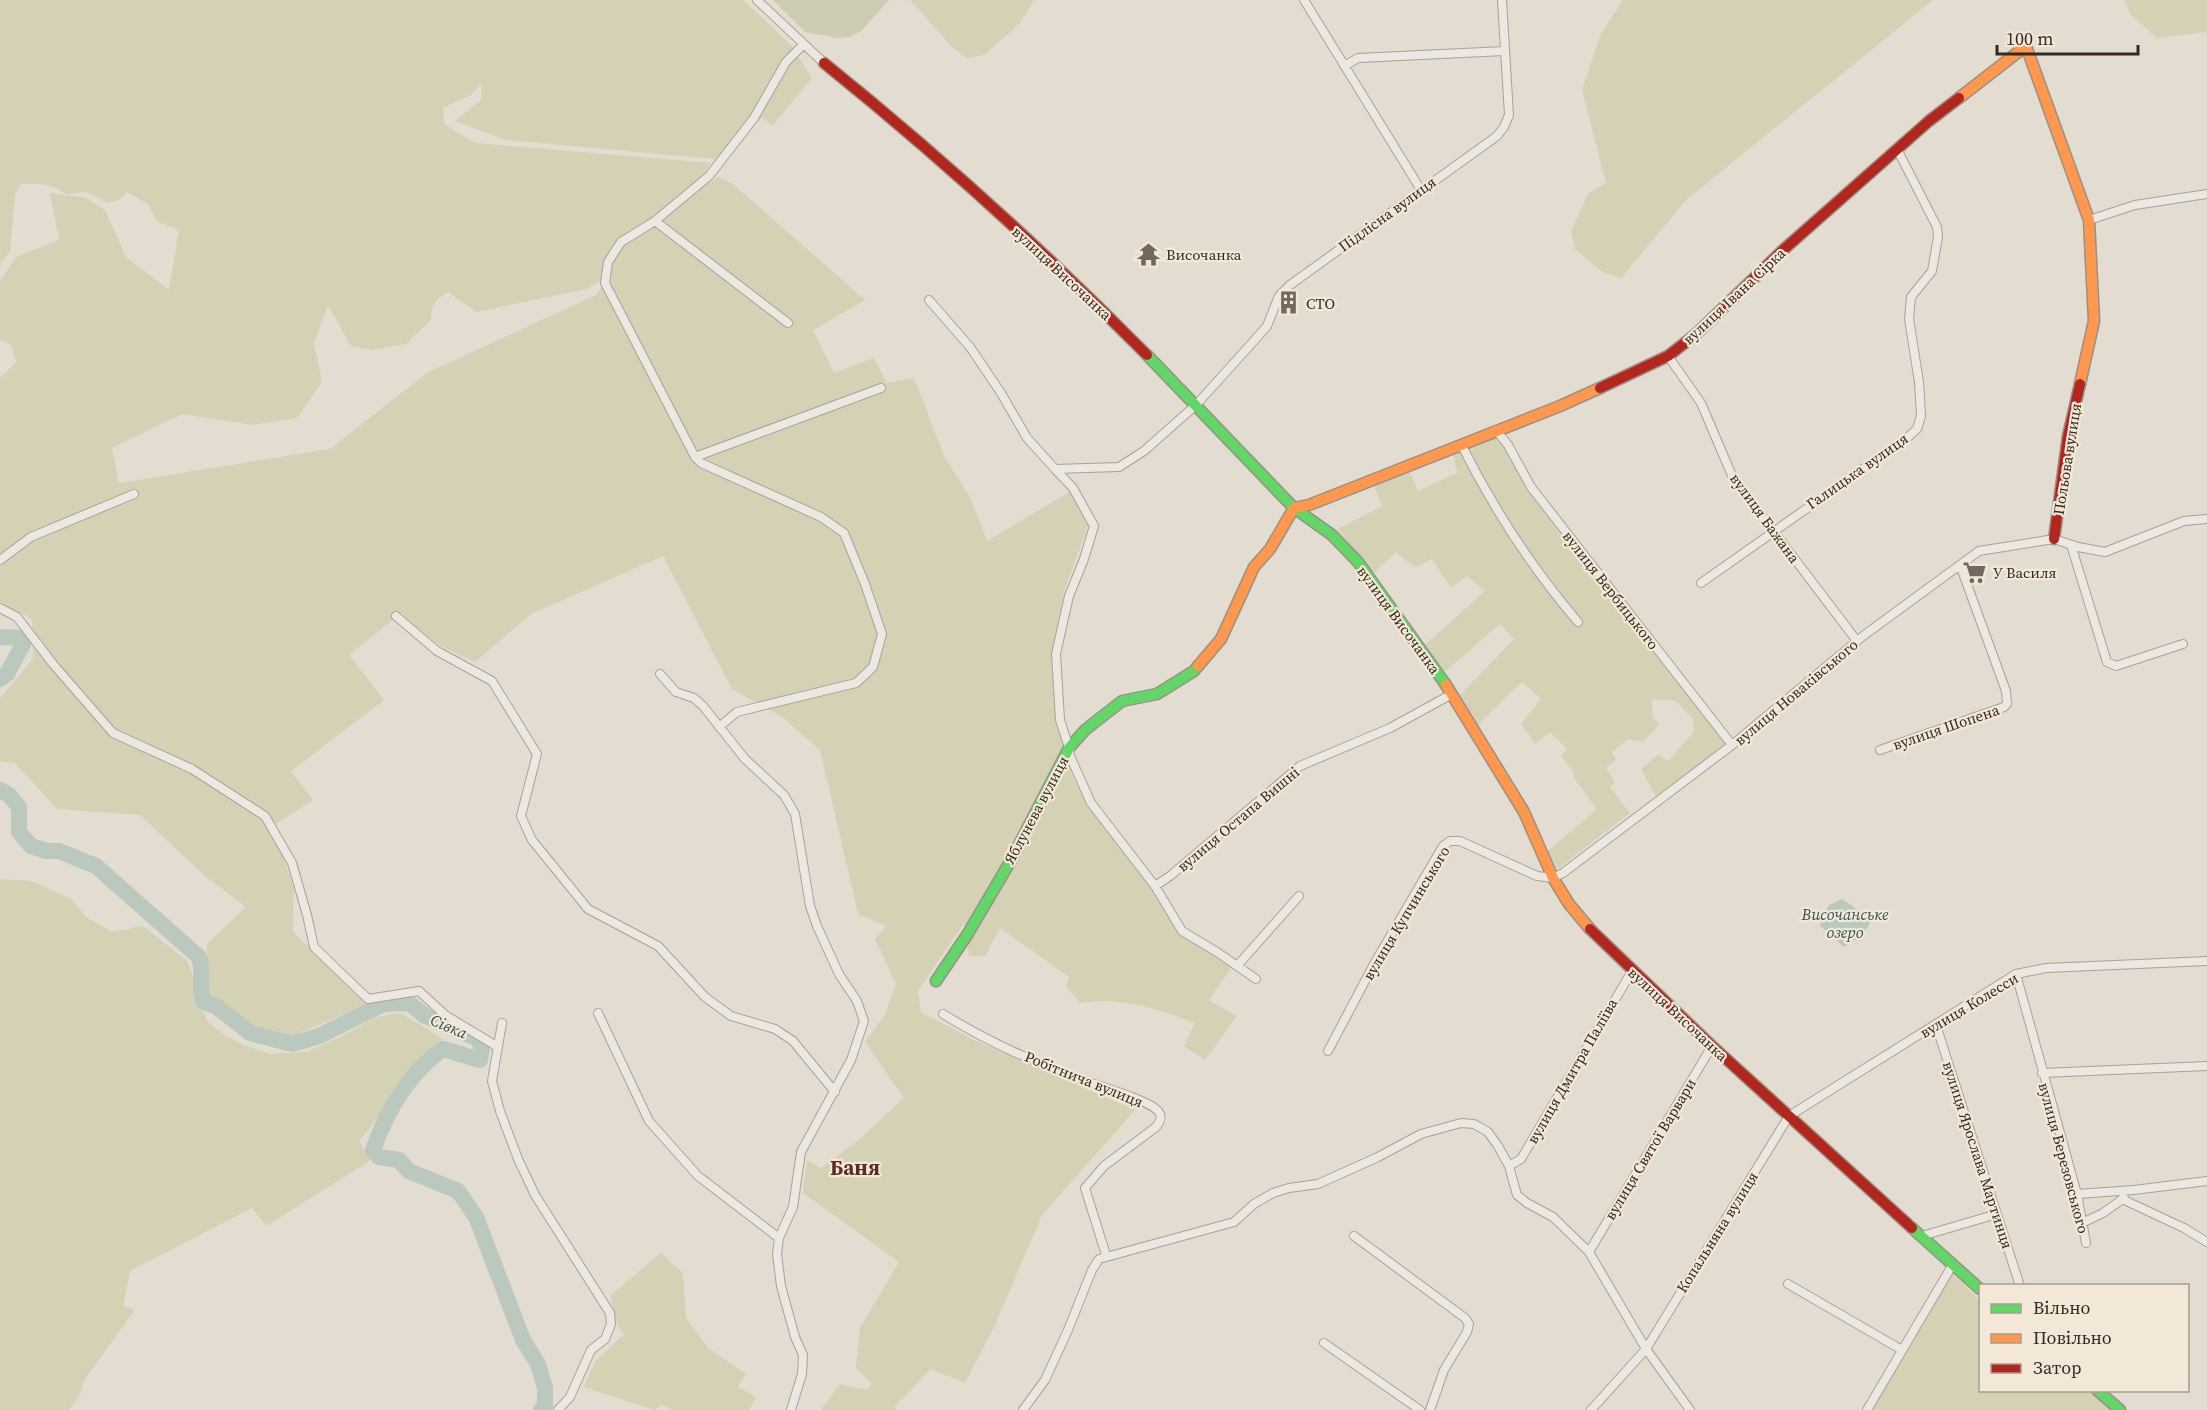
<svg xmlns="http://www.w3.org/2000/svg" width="2207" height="1410" font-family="'Source Serif 4',serif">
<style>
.green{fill:#d4d1b4;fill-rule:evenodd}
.cemetery{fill:#ceccb3}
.water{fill:#bac8be}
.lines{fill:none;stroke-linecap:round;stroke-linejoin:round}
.river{stroke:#bac8be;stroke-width:16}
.street-casing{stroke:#a9a198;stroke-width:10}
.fast-casing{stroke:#989188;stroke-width:13}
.slow-casing{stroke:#989188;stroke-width:13}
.jam-casing{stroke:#989188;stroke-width:13}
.street{stroke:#ece7e1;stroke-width:8}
.fast{stroke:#63d668;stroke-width:10}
.slow{stroke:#ff974d;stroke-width:10}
.jam{stroke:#b3261e;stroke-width:10}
.labels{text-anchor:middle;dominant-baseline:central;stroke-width:4.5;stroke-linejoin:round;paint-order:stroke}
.street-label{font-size:15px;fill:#372921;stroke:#f3e8d7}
.poi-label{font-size:15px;fill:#372921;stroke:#f3e8d7;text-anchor:start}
.water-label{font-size:16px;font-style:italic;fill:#31554f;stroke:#f3e8d7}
.district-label{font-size:21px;font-weight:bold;fill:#602a24;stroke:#f3e8d7}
</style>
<rect width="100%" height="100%" fill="#e3dcd0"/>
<path class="green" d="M0 0H743L791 45 812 78 773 125 762 118 715 159 506 140 455 121 482 99 481 84 471 95 443 108 444 124 475 143 711 163 696 184 659 215 719 177 733 184 865 300 813 330 834 373 874 358 887 383 914 378 945 458 970 497 987 541 1071 491 1089 524 1065 588 1053 653 1062 744 1074 781 1148 884 1180 935 1232 967 1209 1000 1237 1016 1205 1060 1184 1046 1195 1023C1157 1009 1121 996 1080 1003L1066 986 1069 977 1000 928 985 956H969L964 923 918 991 921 1012 974 1040 1135 1110 1042 1215 995 1325 965 1383 931 1369 895 1406 897 1410H821L840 1384 866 1390 872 1384 856 1368 860 1328 899 1262 803 1193 807 1160 821 1168 860 1139 904 1098 865 1042 885 1015 896 984 875 939 886 926 858 914 820 750 781 716 732 689 663 556 531 614 475 662 439 645 404 616 399 615 349 655 384 700 291 771 313 800 268 829 281 852 294 888 293 932 367 1004 288 1038 243 1023 206 993 207 944 246 907 205 876 140 815 57 809 15 763 0 761V698L33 659 32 619 0 602V378L16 362 11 345 0 340V281L16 257 59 240 50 193 86 198 105 210 126 257 169 290 179 230 158 222 147 203 127 192 119 200 108 203 87 192 66 194C51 182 39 184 21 184L15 194 10 251 0 264ZM612 273 596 295 427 373 330 449 119 483 112 448 182 414 253 425 297 418 322 382 314 343 328 305 351 346 372 350 406 344 431 320C431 305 435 299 448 292L476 312 587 289Z
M910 0H1034L1020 23 984 55 967 58 952 47Z
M1623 0H1933L1687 199 1621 278 1604 273 1575 249 1571 231 1588 194 1606 183 1582 90 1601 34Z
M2124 0H2207V32L2157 38 2130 14Z
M1496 435 1689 689 1734 739 1656 796 1641 769 1658 755 1668 761 1694 732 1693 719 1676 701 1652 699 1653 717 1659 725 1643 742 1628 739 1612 752 1616 760 1606 768 1615 782 1610 787 1630 813 1557 869 1548 851 1597 809 1574 778 1573 771 1561 756 1567 749 1550 732 1535 744 1521 724 1541 699 1522 682 1478 725 1460 695 1514 639 1500 624 1444 672 1425 645 1485 591 1467 576 1451 588 1432 559 1415 567 1396 552 1374 573 1338 529 1382 506 1374 485 1409 470 1418 491 1457 473 1453 453Z
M0 879 32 881 71 899 86 917 112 932 143 926 187 961 193 976 196 998 208 1022 224 1035 244 1045 270 1054 306 1052 340 1037 376 1017 401 1013 443 1039 359 1141 371 1160 266 1226 252 1208 130 1271 123 1306 135 1310 84 1380 81 1392 69 1410H0Z
M661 1253 683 1273 686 1318 708 1348 746 1374 738 1387 756 1397 749 1410H674L662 1405 654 1410 584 1387 595 1362 624 1334 618 1326 610 1296Z
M1947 1269 1980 1300V1390L2088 1391 2112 1410H1865Z"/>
<path class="cemetery" d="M773 0H889L861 31 849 37 837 38 805 32Z"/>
<path class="water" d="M1842 899 1872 920 1864 933 1844 947 1820 926 1829 905Z"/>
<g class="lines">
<path class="river" d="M0 637 21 638 24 642 7 674 0 679
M0 790 9 795 19 807V832L31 846 47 851H59L96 866 199 957C205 975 197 984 204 1002L217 1007 250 1033 292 1044 319 1036 383 1004 409 1003 425 1016 478 1039 482 1049 480 1060 443 1049C408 1074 387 1110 373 1150L379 1157 399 1160 409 1171 458 1191 476 1217 523 1340 538 1364 545 1388V1406L541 1410"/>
<defs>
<path id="street" d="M757 0 824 63
M1304 0 1421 190
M1346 65 1358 58 1505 51
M2089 220 2135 205 2207 194
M655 221 788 323
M929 300 970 347 1001 393 1027 438 1055 469 1119 467 1144 451 1196 405 1252 343 1267 326 1279 296 1290 285 1497 136 1504 127 1509 115 1502 0
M1668 356 1701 403 1733 478 1857 641
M1496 430 1508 445 1531 487 1732 745
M1461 444C1493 508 1531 567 1578 622
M695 457 881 388
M1055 469 1073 488 1094 526 1084 559 1069 596 1056 654 1060 720 1069 748 1070 756 1091 803 1155 886 1182 931 1217 952 1256 979
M2071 545 2107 662 2116 666 2183 644
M0 560 31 537 134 494
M1701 583 1908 437 1917 429 1921 416 1919 382 1909 319 1911 297 1932 271 1938 237 1937 227 1897 149
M0 608 17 617 53 664 113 733 192 769 265 816 292 863 307 915 314 947 368 999 419 991 445 1015 498 1047
M396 616 437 651 492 681 537 754 521 816 532 840 588 909 658 946 705 997 731 1016 775 1029 793 1041 835 1092
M660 674 676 692 694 698 703 706 745 759 784 795 795 814 810 906 817 926 839 974 857 1001 864 1021 851 1060 801 1152 793 1207 779 1238 777 1254 781 1286 795 1337 803 1355 802 1374 791 1410
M719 727 737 712 856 683 873 667 882 634 865 584 844 533 821 517 701 463 695 457 605 283 608 262 621 242 655 221 709 176 754 118 786 62 803 45
M1880 750 2004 707 2007 704 2006 691 1960 565
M1155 886 1170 876 1300 766 1390 728 1452 694
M1237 966 1299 896
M2016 974 2077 1194 2086 1243
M598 1013 649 1121 698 1176 779 1238
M943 1014C985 1040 1031 1061 1077 1078 1094 1085 1148 1099 1158 1111 1163 1117 1160 1122 1156 1127L1104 1166 1085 1188 1106 1255
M502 1023 492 1081 500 1111 518 1159 535 1195 610 1313 611 1324 605 1339 591 1350 570 1397 558 1410
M1936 1025 2020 1286
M1328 1051 1374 964 1443 846 1450 841H1460L1537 876 1553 878 1563 873 1732 745 1863 636 1979 551 2054 539 2078 547 2105 552 2184 521 2207 519
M2042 1073 2207 1066
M1509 1166 1521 1159 1632 971
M2077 1194 2134 1190 2207 1181
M2122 1199 2184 1228 2207 1242
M2082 1223 2103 1213 2124 1198
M1354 1236 1465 1318 1469 1324 1467 1332 1444 1370 1430 1410
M1922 1236 1997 1214
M1589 1252 1712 1046
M1788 1284 1902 1350
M1324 1343 1420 1410
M1023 1410 1045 1380 1068 1330 1092 1270 1099 1259 1234 1222 1254 1204 1273 1193 1289 1188 1318 1184 1378 1157 1421 1134 1461 1123 1474 1124 1488 1132 1498 1146 1509 1166 1517 1195 1527 1203 1553 1217 1589 1252 1646 1349 1690 1410
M1591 1410 1646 1349 1789 1116 2016 974 2046 968 2207 961
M1867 1410 1953 1264"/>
<path id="fast" d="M1147 355 1294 508 1332 535 1358 562 1446 685
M936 981 967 935 1010 862 1069 748 1085 730 1122 701 1157 694 1194 671 1198 666
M1912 1228 1980 1289
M2097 1390 2120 1410"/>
<path id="slow" d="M1959 98 2026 46 2089 220 2094 321 2080 384
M1198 666 1221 639 1254 567 1270 549 1294 508 1309 505 1560 406 1600 388
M1446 685 1524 812 1553 878 1569 904 1590 929"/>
<path id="jam" d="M824 63C937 154 1045 252 1147 355
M1600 388 1668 356 1695 335 1782 251 1929 121 1959 98
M2054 539 2068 436 2080 384
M1590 929 1712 1046 1912 1228"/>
</defs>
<use href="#street" class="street-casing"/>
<use href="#fast" class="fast-casing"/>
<use href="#slow" class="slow-casing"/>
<use href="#jam" class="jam-casing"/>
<use href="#street" class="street"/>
<use href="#fast" class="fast"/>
<use href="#slow" class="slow"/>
<use href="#jam" class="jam"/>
</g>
<defs>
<symbol id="temple-bare" viewBox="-9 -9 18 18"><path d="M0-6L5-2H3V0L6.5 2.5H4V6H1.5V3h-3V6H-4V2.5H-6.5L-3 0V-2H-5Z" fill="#73685e" stroke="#f3e8d7" stroke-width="2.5" paint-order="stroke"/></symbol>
<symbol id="building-bare" viewBox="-9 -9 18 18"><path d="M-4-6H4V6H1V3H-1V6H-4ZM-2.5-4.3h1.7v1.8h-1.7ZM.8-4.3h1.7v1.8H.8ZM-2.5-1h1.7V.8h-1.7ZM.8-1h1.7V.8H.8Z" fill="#73685e" stroke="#f3e8d7" stroke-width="2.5" paint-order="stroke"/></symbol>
<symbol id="supermarket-bare" viewBox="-9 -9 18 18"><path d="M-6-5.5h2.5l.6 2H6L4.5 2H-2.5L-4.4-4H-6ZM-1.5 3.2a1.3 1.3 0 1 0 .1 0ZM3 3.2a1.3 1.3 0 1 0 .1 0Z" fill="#73685e" stroke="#f3e8d7" stroke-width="2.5" paint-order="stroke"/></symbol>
</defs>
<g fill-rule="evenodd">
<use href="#temple-bare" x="1132" y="238" width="33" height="33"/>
<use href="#building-bare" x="1272" y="286" width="33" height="33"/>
<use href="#supermarket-bare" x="1958" y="556" width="33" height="33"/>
</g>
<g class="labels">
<g class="street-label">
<text transform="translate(1387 214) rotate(-36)">Підлісна вулиця</text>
<text transform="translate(1062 273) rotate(43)">вулиця Височанка</text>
<text transform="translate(1734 296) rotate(-43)">вулиця Івана Сірка</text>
<text transform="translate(2067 459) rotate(-81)">Польова вулиця</text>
<text transform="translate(1857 471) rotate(-35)">Галицька вулиця</text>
<text transform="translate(1765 518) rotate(54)">вулиця Бажана</text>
<text transform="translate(1611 590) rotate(52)">вулиця Вербицького</text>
<text transform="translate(1399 620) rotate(54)">вулиця Височанка</text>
<text transform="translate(1796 692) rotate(-40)">вулиця Новаківського</text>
<text transform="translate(1946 727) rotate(-19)">вулиця Шопена</text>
<text transform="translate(1036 810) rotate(-62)">Яблунева вулиця</text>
<text transform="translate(1238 819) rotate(-40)">вулиця Остапа Вишні</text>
<text transform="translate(1406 913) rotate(-59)">вулиця Купчинського</text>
<text transform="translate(1969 1005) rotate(-31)">вулиця Колесси</text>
<text transform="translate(1678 1014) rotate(43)">вулиця Височанка</text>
<text transform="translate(1572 1071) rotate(-60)">вулиця Дмитра Паліїва</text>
<text transform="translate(1084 1079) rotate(22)">Робітнича вулиця</text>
<text transform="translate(1650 1149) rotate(-59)">вулиця Святої Варвари</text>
<text transform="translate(1978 1155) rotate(72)">вулиця Ярослава Мартинця</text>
<text transform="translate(2064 1158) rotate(75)">вулиця Березовського</text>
<text transform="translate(1717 1232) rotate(-58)">Копальняна вулиця</text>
</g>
<g class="poi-label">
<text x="1166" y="254">Височанка</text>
<text x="1306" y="303">СТО</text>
<text x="1993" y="572">У Василя</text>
</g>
<g class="water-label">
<text x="1845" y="914">Височанське<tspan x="1845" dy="18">озеро</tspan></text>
<text transform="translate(449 1026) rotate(23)">Сівка</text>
</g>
<g class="district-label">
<text x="855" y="1167">Баня</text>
</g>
</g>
<rect x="1979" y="1284" width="210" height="108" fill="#f3e8d7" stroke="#a89c8e" stroke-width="1.5"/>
<rect x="1991" y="1304" width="30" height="9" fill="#63d668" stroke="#a89c8e" stroke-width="1.5"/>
<text x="2033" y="1314" font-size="18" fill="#372921">Вільно</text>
<rect x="1991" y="1334" width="30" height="9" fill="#ff974d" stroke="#a89c8e" stroke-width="1.5"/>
<text x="2033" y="1344" font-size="18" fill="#372921">Повільно</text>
<rect x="1991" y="1364" width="30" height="9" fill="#b3261e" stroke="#a89c8e" stroke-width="1.5"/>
<text x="2033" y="1374" font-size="18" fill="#372921">Затор</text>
<path d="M1997 45v9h141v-9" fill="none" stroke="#372921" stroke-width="3"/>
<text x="2006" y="45" font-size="18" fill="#372921" stroke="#f3e8d7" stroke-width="4.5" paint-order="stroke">100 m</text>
</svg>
